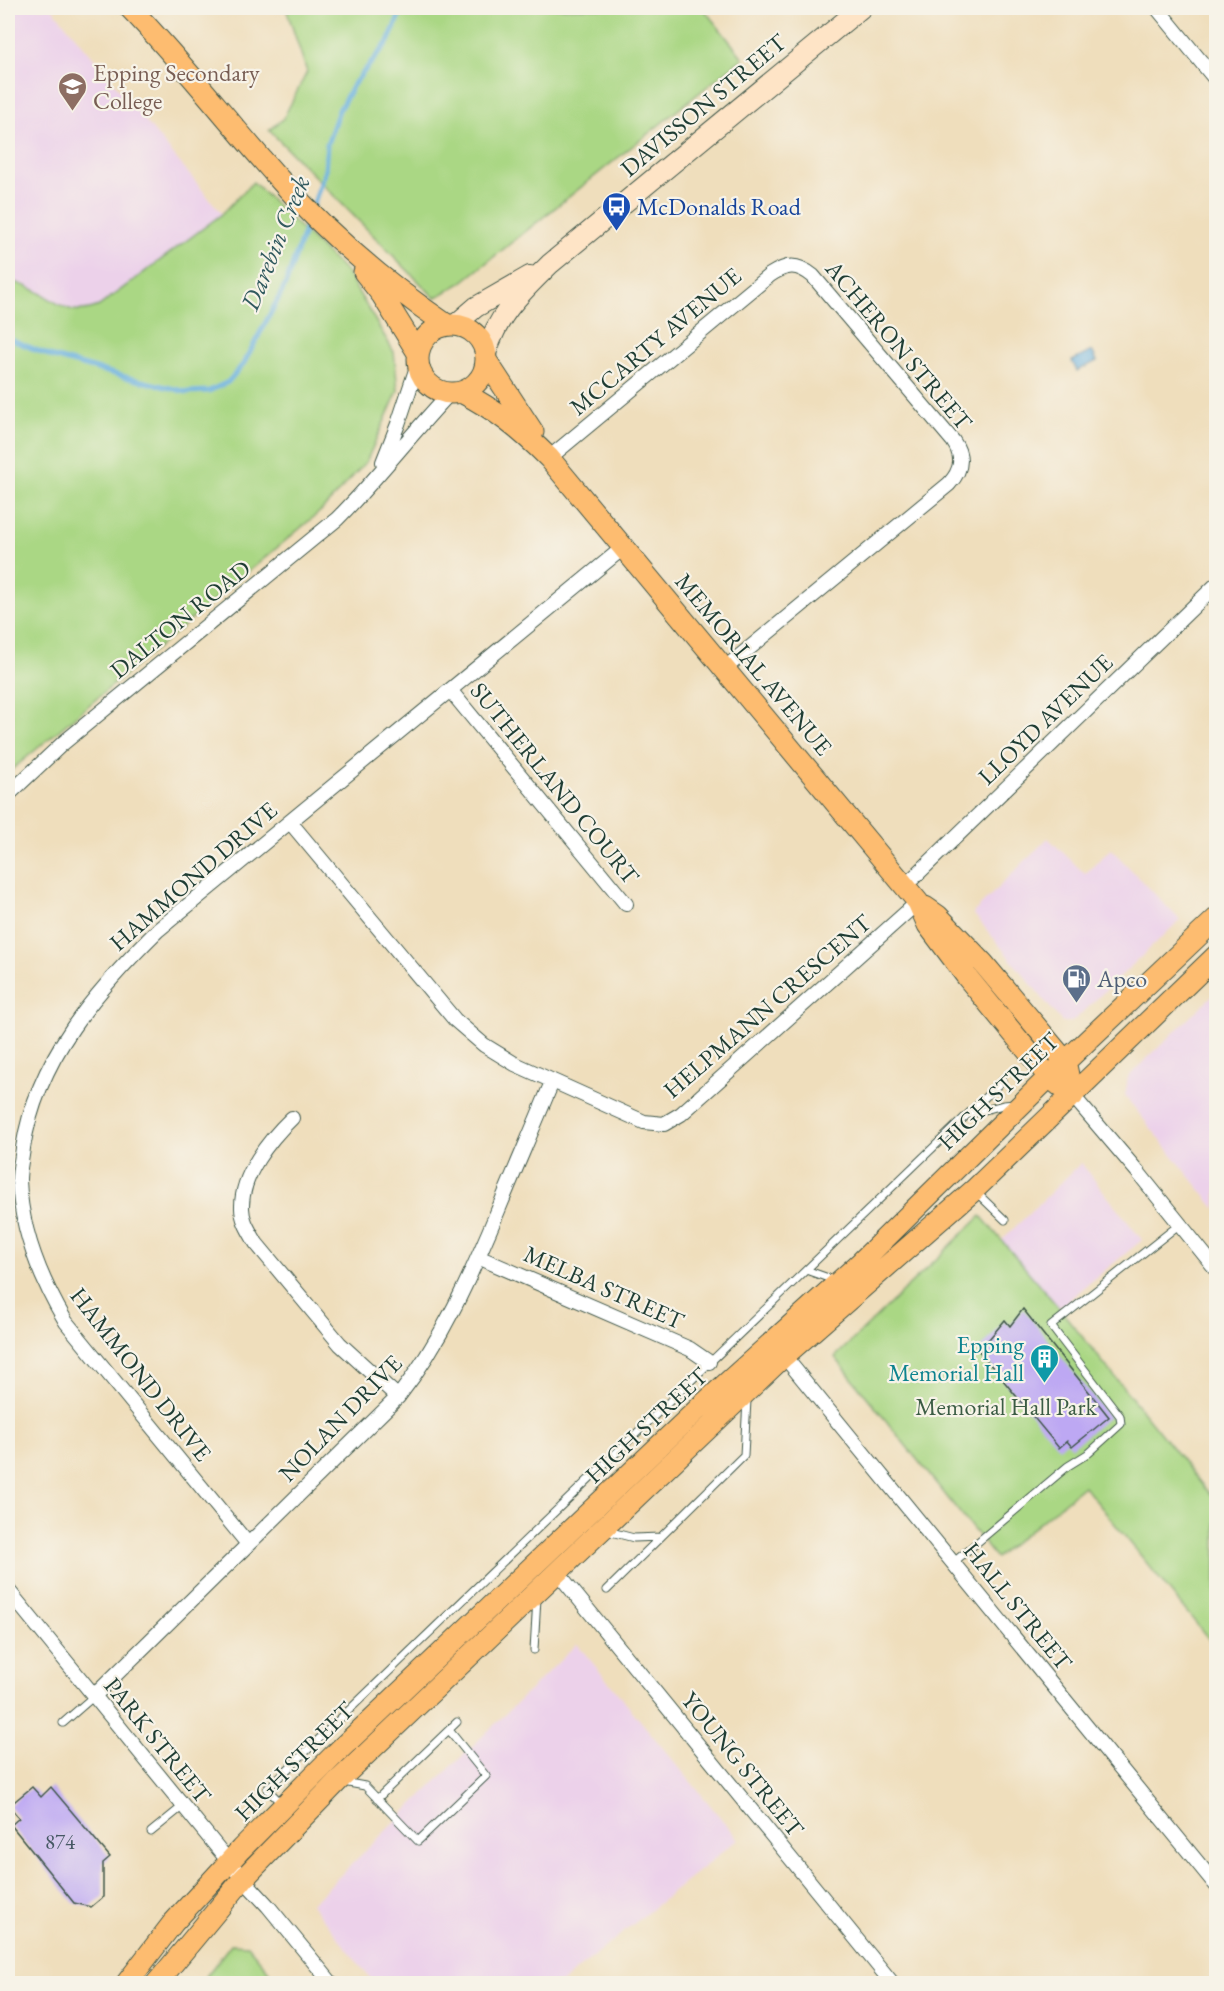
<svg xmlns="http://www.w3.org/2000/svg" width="1224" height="1991" font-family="'EB Garamond',serif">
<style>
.built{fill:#ecd1ea}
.green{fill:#aad784;stroke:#648a5c;stroke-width:1.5}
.water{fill:#67b0df;stroke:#43768a;stroke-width:1.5}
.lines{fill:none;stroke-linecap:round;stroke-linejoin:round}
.stream{stroke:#67b0df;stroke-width:5}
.building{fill:#bda8f3}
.lane-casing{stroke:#3e5548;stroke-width:9}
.street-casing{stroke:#3e5548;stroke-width:16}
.secondary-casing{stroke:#3e5548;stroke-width:22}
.primary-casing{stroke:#3e5548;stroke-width:23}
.lane{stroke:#fff;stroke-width:7}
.street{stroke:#fff;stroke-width:14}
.secondary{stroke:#fee4c6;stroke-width:20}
.primary{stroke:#fdbc70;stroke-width:21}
.labels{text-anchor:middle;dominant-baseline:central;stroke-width:4.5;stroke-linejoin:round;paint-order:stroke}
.number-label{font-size:21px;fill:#465864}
.education-label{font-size:24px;fill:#785e54;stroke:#f7f3e8;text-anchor:start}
.street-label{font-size:24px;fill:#1f3d34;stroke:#f7f3e8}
.transit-label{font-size:24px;fill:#164399;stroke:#f7f3e8;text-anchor:start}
.service-label{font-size:24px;fill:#4e5e75;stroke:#f7f3e8;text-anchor:start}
.culture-label{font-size:24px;fill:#0d838f;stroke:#f7f3e8;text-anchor:end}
.park-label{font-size:24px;fill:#3b5c44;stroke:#f7f3e8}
.water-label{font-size:26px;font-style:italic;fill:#315a5f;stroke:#f7f3e8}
</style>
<rect width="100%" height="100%" fill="#f7f3e8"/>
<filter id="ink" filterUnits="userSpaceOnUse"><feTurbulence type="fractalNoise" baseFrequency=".0167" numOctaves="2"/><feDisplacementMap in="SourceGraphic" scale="12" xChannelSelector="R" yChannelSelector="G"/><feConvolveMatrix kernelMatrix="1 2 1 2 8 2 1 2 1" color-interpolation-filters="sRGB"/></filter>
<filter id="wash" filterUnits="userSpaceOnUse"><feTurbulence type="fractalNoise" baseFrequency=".008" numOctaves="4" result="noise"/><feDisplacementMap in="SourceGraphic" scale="24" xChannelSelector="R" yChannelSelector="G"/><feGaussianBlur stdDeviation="1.35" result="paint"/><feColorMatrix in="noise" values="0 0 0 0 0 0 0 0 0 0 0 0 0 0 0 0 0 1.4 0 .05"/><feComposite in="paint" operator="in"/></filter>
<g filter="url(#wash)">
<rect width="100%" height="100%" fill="#efdebc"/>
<path class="built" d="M8 8H52L222 214 99 306 84 312 71 311 32 289 8 280Z
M1048 838 1085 874 1111 849 1180 920 1072 1022H1062L973 913Z
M1216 992V1209L1125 1096 1128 1077Z
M1081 1163 1142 1240 1059 1308 1002 1240Z
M577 1644 738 1839 561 1983H374L311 1904Z"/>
<path class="green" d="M286 8H703L743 58 461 283 435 298 269 130 283 119 307 72Z
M253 182 347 273 394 352 398 391 366 462 322 510 8 773V280C16 283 26 285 34 290 61 303 68 318 99 306L222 214Z
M981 1216 1059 1308 1216 1502V1648L1084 1486 996 1558 835 1357Z
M231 1944 247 1945 279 1983H201Z"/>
<path class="water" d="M1092 351 1097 361 1077 371 1072 361Z"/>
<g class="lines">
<path class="stream" d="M313 206 325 171 327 144 339 110 353 85 388 42 403 8
M8 338 53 357 129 378 187 392 209 391 228 382 244 363 285 286 309 218"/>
</g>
<g id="blocks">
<path class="building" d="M1023 1309 1109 1417 1072 1447 1067 1441 1059 1448 979 1351 1005 1320 1010 1326Z
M32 1787 41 1797 51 1787 110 1857 103 1863V1897L91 1907 74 1903 11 1825 19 1818 9 1806Z"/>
</g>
</g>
<g filter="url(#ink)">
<use href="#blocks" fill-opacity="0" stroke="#3e5548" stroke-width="1.5"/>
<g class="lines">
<defs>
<path id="lane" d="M8 12 13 8
M968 1114 1003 1080
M976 1192 1005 1220
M806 1270 834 1280
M607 1531 634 1538 660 1537
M954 1562 1068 1466 1089 1453 1121 1424 1120 1416 1051 1326 1180 1224
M607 1590 744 1455 747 1400
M534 1650 537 1598
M63 1723 94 1696
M343 1782 365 1786 418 1841 486 1776 449 1730
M377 1799 457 1722
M282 1804 267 1789 967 1115 1003 1105 1015 1104
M151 1832 183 1806"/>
<path id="street" d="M1157 8 1216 80
M549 458 770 275C787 264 797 263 813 276L953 441C964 457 962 470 949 484L724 669
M383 462 398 424 418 364
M450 690 626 904
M8 795 62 744 337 519C377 479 411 434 450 393
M290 822 455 1020 484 1045 515 1064 644 1122 664 1124 681 1114 918 902
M905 886 1216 585
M1073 1096 1137 1171 1216 1269
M292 1118C269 1140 241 1175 242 1208 242 1221 250 1232 256 1243L340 1344 398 1397
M478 1257 690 1349 709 1362
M784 1356 1216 1885
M248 1544 66 1322C40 1278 21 1231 19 1180 19 1169 22 1158 23 1148 37 1058 96 991 158 930L624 547
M558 1573 893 1984
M8 1590 243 1879 268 1906 332 1984
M94 1696 398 1397C442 1341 470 1277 497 1213 515 1169 534 1126 552 1082"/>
<path id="secondary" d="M455 325 476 307 530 276
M486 353C499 312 520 294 550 264L861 8"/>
<path id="primary" d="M130 8C183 63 230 124 281 181 329 235 387 284 447 325
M364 272 382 295 418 353
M418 359a34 34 0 1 1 68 0a34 34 0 1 1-68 0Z
M486 360 533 432
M461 392C496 410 521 430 549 458L918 902 928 925 967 977 1049 1077 1073 1096
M925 907 938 916 983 963 1065 1061 1068 1075
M126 1984 173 1923 241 1849 334 1755 698 1409 861 1262 1049 1077 1216 919
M156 1984 243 1879 338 1781 784 1356 974 1190 1216 956"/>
</defs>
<use href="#lane" class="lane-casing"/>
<use href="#street" class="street-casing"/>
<use href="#secondary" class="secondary-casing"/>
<use href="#primary" class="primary-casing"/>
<use href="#lane" class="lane"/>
<use href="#street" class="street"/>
<use href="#secondary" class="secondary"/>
<use href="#primary" class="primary"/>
</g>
</g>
<defs>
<symbol id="school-pin" viewBox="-11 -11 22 30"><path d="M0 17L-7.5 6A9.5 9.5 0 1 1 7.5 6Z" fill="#8d6e63" stroke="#f7f3e8"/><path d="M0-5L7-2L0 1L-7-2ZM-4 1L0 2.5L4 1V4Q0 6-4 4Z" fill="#fff"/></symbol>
<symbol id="bus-pin" viewBox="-11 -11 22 30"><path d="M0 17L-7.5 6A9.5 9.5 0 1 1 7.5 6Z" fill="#1a4fb4" stroke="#f7f3e8"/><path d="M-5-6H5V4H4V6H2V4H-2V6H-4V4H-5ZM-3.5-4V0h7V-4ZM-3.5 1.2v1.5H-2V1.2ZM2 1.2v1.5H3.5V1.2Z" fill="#fff"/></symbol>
<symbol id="fuel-pin" viewBox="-11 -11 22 30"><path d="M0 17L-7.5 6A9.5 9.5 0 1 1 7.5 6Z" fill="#5c6f8a" stroke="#f7f3e8"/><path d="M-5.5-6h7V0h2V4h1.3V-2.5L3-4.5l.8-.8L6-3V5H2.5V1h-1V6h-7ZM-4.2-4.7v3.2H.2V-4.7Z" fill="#fff"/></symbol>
<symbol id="building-pin" viewBox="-11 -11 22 30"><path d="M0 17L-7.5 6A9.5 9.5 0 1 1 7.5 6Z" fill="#0f9aa8" stroke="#f7f3e8"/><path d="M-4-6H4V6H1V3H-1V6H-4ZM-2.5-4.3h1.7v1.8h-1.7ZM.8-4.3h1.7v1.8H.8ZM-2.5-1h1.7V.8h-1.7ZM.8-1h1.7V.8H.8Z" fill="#fff"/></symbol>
</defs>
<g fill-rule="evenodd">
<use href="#school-pin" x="56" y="70" width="33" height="45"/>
<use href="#bus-pin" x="600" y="190" width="33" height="45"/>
<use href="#fuel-pin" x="1060" y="962" width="33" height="45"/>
<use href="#building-pin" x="1028" y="1342" width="33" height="45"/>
</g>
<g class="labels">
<g class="number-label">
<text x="60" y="1841">874</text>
</g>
<g class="education-label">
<text x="93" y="72">Epping Secondary<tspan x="93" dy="28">College</tspan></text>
</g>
<g class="street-label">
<text transform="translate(703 105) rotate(-40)">DAVISSON STREET</text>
<text transform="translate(655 341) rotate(-40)">MCCARTY AVENUE</text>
<text transform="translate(899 345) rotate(50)">ACHERON STREET</text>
<text transform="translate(180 619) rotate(-39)">DALTON ROAD</text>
<text transform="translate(754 664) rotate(50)">MEMORIAL AVENUE</text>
<text transform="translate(1045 719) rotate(-44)">LLOYD AVENUE</text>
<text transform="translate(555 783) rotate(51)">SUTHERLAND COURT</text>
<text transform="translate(193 876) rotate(-41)">HAMMOND DRIVE</text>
<text transform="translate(767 1006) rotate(-41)">HELPMANN CRESCENT</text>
<text transform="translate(998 1091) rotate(-44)">HIGH STREET</text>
<text transform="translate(604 1287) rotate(24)">MELBA STREET</text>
<text transform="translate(141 1374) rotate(52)">HAMMOND DRIVE</text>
<text transform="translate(340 1418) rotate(-46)">NOLAN DRIVE</text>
<text transform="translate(646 1425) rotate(-43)">HIGH STREET</text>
<text transform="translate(1018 1606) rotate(51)">HALL STREET</text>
<text transform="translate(158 1740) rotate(51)">PARK STREET</text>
<text transform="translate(294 1761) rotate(-45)">HIGH STREET</text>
<text transform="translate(743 1764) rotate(51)">YOUNG STREET</text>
</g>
<g class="transit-label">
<text x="637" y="206">McDonalds Road</text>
</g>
<g class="service-label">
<text x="1097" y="978">Apco</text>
</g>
<g class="culture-label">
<text x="1024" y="1344">Epping<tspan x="1024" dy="28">Memorial Hall</tspan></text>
</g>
<g class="park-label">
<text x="1006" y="1406">Memorial Hall Park</text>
</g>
<g class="water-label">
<text transform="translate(275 243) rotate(-68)">Darebin Creek</text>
</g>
</g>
<rect width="1224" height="1991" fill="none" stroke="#f7f3e8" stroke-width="30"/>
</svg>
